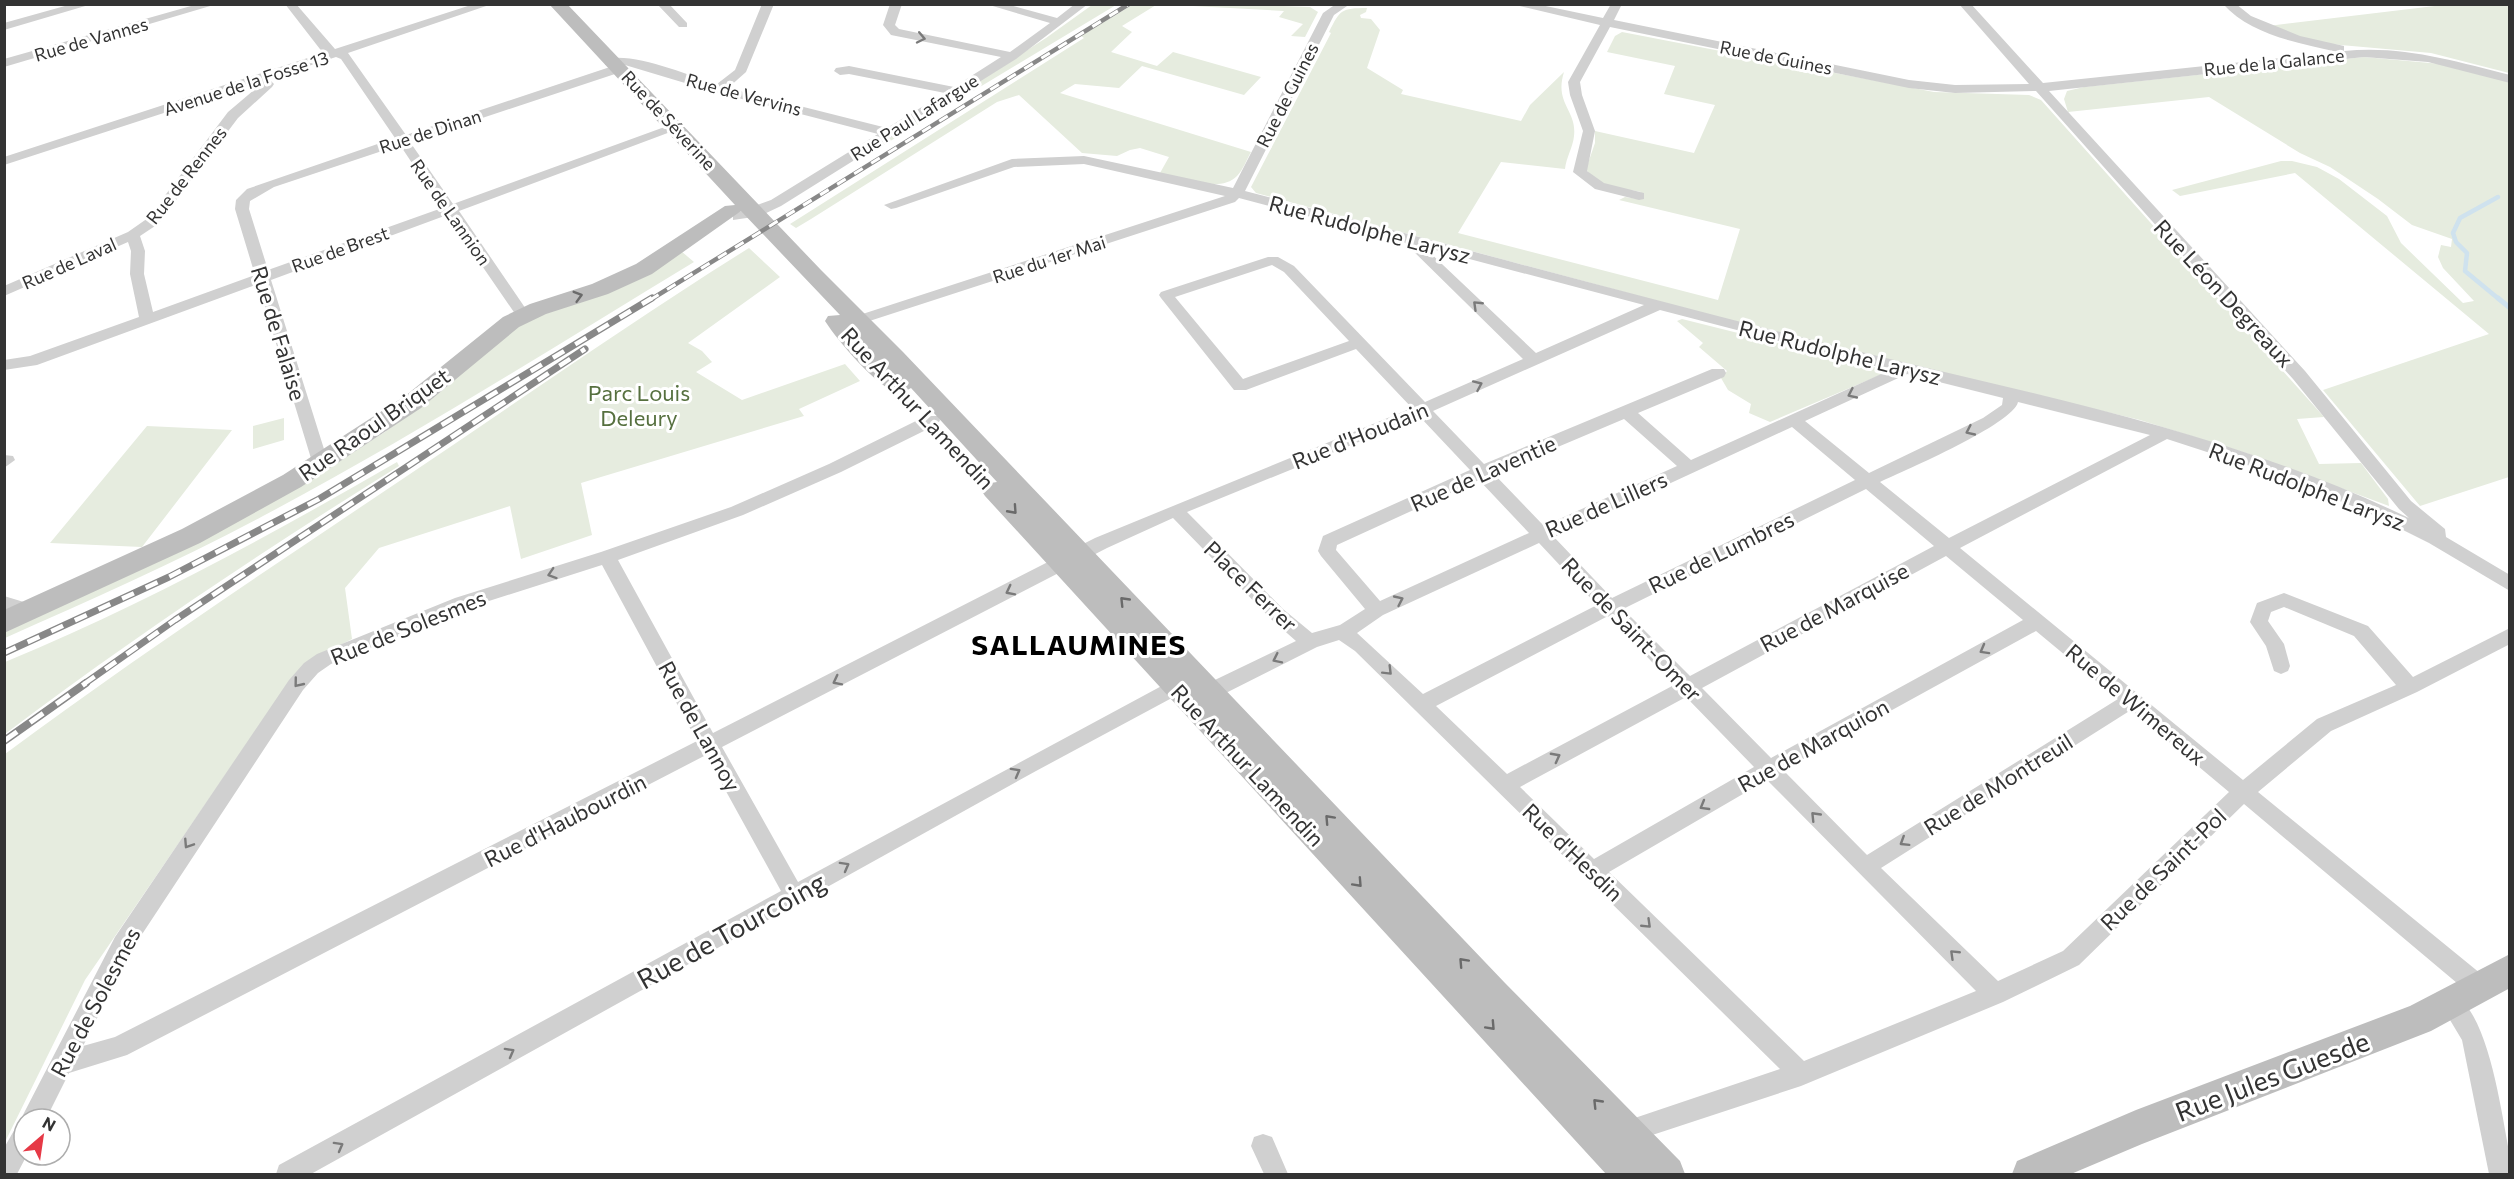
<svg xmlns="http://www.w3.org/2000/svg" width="2514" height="1179" font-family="Commissioner,sans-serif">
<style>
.green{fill:#e6ecdf}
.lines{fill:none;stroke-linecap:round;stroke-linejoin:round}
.stream-far1{stroke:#cfe2ee;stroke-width:4.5}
.stream{stroke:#cfe2ee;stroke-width:5}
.street{fill:#d0d0d0;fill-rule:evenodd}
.secondary{fill:#bdbdbd;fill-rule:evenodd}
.rail-far2-casing{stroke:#888;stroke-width:4.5}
.rail-far1-casing{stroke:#888;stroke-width:7}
.rail-casing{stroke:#888;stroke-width:8}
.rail-far2{stroke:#fff;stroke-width:3;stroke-dasharray:10;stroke-linecap:butt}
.rail-far1{stroke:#fff;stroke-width:4.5;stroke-dasharray:13;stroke-linecap:butt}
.rail{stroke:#fff;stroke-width:5;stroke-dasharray:16;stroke-linecap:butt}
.oneway{stroke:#7a7a7a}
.oneway2{stroke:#6a6a6a}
.labels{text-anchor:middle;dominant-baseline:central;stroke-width:6;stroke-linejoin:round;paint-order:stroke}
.far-street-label{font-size:18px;fill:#333;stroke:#fff}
.street-label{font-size:22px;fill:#333;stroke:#fff}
.park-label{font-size:22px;fill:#56703f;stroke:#fff}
.near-street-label{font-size:27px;fill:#333;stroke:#fff}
.district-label{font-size:28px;font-weight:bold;letter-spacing:1.5px;fill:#000;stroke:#fff}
</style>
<rect width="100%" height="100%" fill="#fff"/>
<path class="green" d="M1092 5H1116L882 146 879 145 1046 38Z
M1132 5H1156L1122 26 1132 32 1111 52 1157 66 1173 52 1261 77 1244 95 1142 66 1119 88 1075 84 1060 93 1251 152C1247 159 1243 170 1237 176 1220 194 1180 177 1160 173L1169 157 1140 148 1130 150 1117 156 1082 153 1019 95 997 102 811 219 796 228 790 224 1084 38 1081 36Z
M1259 5 1310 7 1318 12 1305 37 1291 36 1303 24 1279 17 1284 11 1174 5Z
M2443 5H2509V73L2431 53 2318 43 2268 26Z
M1367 8 1366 12 1360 15 1361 18 1371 19 1380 30 1367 68 1403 90 1401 94 1521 121 1530 105 1564 72C1554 104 1577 110 1574 136 1573 147 1566 158 1565 169L1501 162 1458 233 1718 300 1740 229 1619 200 1625 197 1638 199 1641 192C1622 188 1597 187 1586 169L1595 143V131L1694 153 1715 105 1664 94 1675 66 1607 52 1615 36 1622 32 1934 92 2029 95 2041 100 2324 417 2297 419 2319 464 2361 463 2388 499 2389 506 2249 454 2140 420 1743 324 1256 193 1251 187 1331 33 1329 32C1340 10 1341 8 1367 8Z
M2364 57 2441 64 2509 82V477L2420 506 2323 390 2489 334 2295 173 2180 196 2172 190 2281 161H2292L2317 167 2339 179 2387 216 2401 243 2463 303 2474 301 2443 268 2438 257 2441 245 2451 247 2452 239 2412 225 2378 199 2330 167 2300 153 2209 97 2068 112 2064 99 2067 91 2084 87Z
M749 248 780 277 688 343 702 351 712 362 696 372 742 400 845 364 860 381 799 409 804 416 581 483 592 535 521 559 510 506 379 548 345 588 352 639 321 655 293 676 85 980 5 1142V754C137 656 273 566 410 474 523 398 634 320 749 248Z
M681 251 694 262C552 348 411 438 263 516 179 561 92 599 5 638L4 628 321 472 385 432 524 322Z
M1682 319 1881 369 1885 373 1770 422 1749 413 1751 404 1728 390 1721 378 1727 371 1699 347 1703 343 1677 321Z
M284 418V440L253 449V426Z
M147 426 232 430 142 547 50 543Z
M397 462 399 466C264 550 132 638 5 734V662C143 605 267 537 397 462Z"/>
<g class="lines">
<path class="stream-far1" d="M2498 197 2460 218 2453 233 2456 242 2467 253 2465 271 2500 300"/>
<path class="stream" d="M2498 298 2510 308"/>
<path class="street" d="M72 4H92L4 30V23Z
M198 4H217L4 67V59Z
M285 4H296L335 49 474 4H492L348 53 406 135 616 65H605V59C636 52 686 75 717 84L735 70 762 4H774L746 72 728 88 887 128 945 93 849 74 840 75 834 71 836 68 849 66 954 87 1001 57 891 35 883 25 890 4H902L895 25 899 29 1010 52 1050 23 986 4H1006L1057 18 1075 4H1088L1016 59 781 206 760 216 733 220V214L771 200 878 134 715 92 625 65H622L626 68 624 71 410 142 453 204 670 125 675 124 681 128 459 211 530 315 528 318H518L447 215 271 280 329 465 321 471 313 465 258 284 37 365 4 370V360L30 356 139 317 130 274 131 251 128 242 4 296V286L128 232 148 218 228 112 261 84 259 82 4 165V157L323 53ZM336 57 341 59 395 138 247 189 236 200 235 209 255 275 153 312 144 274 145 251 140 236 158 224 238 118 272 87 274 84 269 79ZM400 145 442 208 268 270 249 209 250 201 274 187Z
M657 4H669L687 23V27H679Z
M1336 4H1350L1334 15 1245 191C1445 243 1644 299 1845 348 2035 395 2231 432 2409 518L2399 509 2293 379 2036 91 1955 93 1909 88 1610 27 1580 82 1582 95 1595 131 1587 171 1604 183 1644 193V199L1639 200 1595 189 1573 172 1583 131 1570 95 1568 82 1600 25 1511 4H1536L1603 18 1611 4H1622L1614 20 1909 80 1955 85 2029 84 1959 4H1971L2043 83 2338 52C2298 43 2251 35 2223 4H2236L2251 16 2300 36 2344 46V51C2401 45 2455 61 2510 75V83L2428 62 2364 57 2049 91 2305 371 2411 501 2445 529 2446 537 2510 575V591L2429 543 2365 511 2250 466 2167 439 1960 548 2243 780 2317 719 2396 685 2354 636 2284 607 2271 612 2268 621 2284 644 2290 666 2288 671 2281 674 2274 671 2266 646 2250 622 2257 603 2284 593 2368 626 2413 677 2510 628V644L2417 692 2331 731 2258 792 2486 978 2489 986 2486 994 2478 997 2470 994 2244 804 2079 965 2003 1002 1801 1086 1625 1144 1617 1140 1613 1132 1617 1124 1780 1069 1355 651 1339 640 1317 647 1206 703 1199 705 1192 703 1189 697 1192 691 1296 641 1271 619 1173 518 1107 548 722 747 798 882 1169 682 1176 679 1183 682 1186 687 1183 692 1036 771 311 1174H276L279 1165 781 891 706 755 127 1055 69 1073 46 1119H24V1155H27L17 1174H4V1148L16 1127 23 1123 21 1119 25 1111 115 937 289 680 304 663 317 654 455 598 601 552 731 507 829 464 926 416H938L940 420 938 424 841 472 743 515 618 560 713 733 1095 538 1412 408 1356 349 1246 390H1234L1161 298 1159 295 1161 292 1268 257H1278L1294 266 1425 402 1523 359 1403 241 1239 198 1235 202 851 327H841L838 324 841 321 1225 196 1084 164 1014 167 896 208 891 209 884 205 1012 159 1084 156 1233 188 1323 13ZM1424 247 1644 305 1536 353ZM1272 265 1284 272 1349 341 1243 379 1175 297ZM1660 310 1890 370 1691 460 1638 413 1724 377 1726 373 1724 369H1712L1484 464 1433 411ZM1907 374 2003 398 2002 405 1983 418 1869 473 1805 421ZM2018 402 2150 435 1949 538 1880 482C1906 470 2013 424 2018 402ZM1420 417 1470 470 1323 536 1318 551 1321 556 1365 609 1340 625 1312 633 1283 609 1187 512ZM1624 419 1677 466 1544 526 1494 474ZM1792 427 1855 480 1612 598 1554 537ZM1479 480 1529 533 1380 601 1336 550 1337 545ZM1866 489 1934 546 1690 676 1623 609ZM1539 543 1597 605 1423 694 1357 633 1383 615ZM1946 556 2023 620 1771 758 1702 688ZM602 565 697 741 115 1037 83 1046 131 951 303 690 318 673 331 664 467 608ZM1608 616 1674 685 1507 774 1436 706ZM2036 631 2118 699 1867 855 1783 770ZM1686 697 1754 767 1594 859 1520 787ZM2131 710 2229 792 2063 951 1998 981 1881 868ZM1767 780 1976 991 1804 1061 1609 872Z
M4 455 13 456 15 460 4 468Z
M4 596 37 606 40 611 37 616 31 618 4 610Z
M2452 994C2489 1009 2502 1118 2510 1156V1174H2489L2462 1040 2441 1005 2444 997Z
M1263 1134 1272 1137 1288 1174H1264L1251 1146 1254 1137Z"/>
<path class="secondary" d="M549 4H567L821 270 903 352 1505 983 1680 1161 1685 1174H1606L985 496 981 490 985 484 997 482 911 388 900 394C877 388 838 341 825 321L828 316 840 315 741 211 652 274 608 294 546 314 519 327 421 408 301 487 200 543 4 633V610L182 529 283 475 405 396 503 317 530 304 592 284 636 264 725 206 735 205Z
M2510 954V988L2431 1031 2142 1144 2071 1174H2012L2017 1161 2136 1110 2410 1006Z"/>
<defs>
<path id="rail-far2" d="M650 300 1129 4"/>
<path id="rail-far1" d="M4 653 169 577 319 499 652 298
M84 684 175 620 585 349"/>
<path id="rail" d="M4 741 86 683"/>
</defs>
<use href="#rail-far2" class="rail-far2-casing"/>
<use href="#rail-far1" class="rail-far1-casing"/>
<use href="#rail" class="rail-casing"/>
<use href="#rail-far2" class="rail-far2"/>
<use href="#rail-far1" class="rail-far1"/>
<use href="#rail" class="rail"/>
</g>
<defs><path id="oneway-chevron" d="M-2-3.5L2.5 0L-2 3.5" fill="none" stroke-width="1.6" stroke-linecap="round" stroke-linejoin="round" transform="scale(1.5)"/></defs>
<g class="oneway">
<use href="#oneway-chevron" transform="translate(921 38) rotate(12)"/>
<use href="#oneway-chevron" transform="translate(1477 305) rotate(-136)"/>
<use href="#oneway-chevron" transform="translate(1478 385) rotate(-24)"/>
<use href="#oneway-chevron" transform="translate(1852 394) rotate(155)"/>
<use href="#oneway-chevron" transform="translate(1970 431) rotate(155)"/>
<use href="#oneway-chevron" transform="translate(552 574) rotate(162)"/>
<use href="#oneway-chevron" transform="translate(1010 591) rotate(153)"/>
<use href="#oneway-chevron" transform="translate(1399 600) rotate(-25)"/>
<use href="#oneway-chevron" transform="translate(1984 650) rotate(151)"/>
<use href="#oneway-chevron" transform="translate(1277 659) rotate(154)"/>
<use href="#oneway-chevron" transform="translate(1388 671) rotate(45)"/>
<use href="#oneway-chevron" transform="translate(837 681) rotate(153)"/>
<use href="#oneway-chevron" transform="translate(298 683) rotate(129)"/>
<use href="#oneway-chevron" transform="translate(1556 757) rotate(-28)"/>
<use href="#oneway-chevron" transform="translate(1016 772) rotate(-29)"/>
<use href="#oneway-chevron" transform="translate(1704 806) rotate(150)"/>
<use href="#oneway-chevron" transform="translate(1815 816) rotate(-134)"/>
<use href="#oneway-chevron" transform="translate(1904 842) rotate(148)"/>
<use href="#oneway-chevron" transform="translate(188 844) rotate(123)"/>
<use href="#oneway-chevron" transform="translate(845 866) rotate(-29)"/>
<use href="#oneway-chevron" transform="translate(1647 924) rotate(44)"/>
<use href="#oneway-chevron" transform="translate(1954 954) rotate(-136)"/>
<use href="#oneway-chevron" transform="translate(510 1052) rotate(-29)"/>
<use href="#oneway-chevron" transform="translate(339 1146) rotate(-29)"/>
</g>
<g class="oneway2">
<use href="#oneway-chevron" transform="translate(578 296) rotate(-16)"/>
<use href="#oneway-chevron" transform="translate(1013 510) rotate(48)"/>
<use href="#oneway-chevron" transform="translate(1124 601) rotate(-134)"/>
<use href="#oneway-chevron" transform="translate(1329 819) rotate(-133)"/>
<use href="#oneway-chevron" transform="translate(1358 883) rotate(47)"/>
<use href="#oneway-chevron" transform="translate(1463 962) rotate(-133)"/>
<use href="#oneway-chevron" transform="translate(1491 1026) rotate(47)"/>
<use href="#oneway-chevron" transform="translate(1597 1103) rotate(-134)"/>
</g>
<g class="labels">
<g class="far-street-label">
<text transform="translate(91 39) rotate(-16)">Rue de Vannes</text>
<text transform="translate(1776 57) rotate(11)">Rue de Guines</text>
<text transform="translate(2274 62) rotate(-6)">Rue de la Galance</text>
<text transform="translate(246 83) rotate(-18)">Avenue de la Fosse 13</text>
<text transform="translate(744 94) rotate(15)">Rue de Vervins</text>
<text transform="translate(1287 95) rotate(-63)">Rue de Guines</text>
<text transform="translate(914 117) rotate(-32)">Rue Paul Lafargue</text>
<text transform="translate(669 120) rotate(47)">Rue de Séverine</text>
<text transform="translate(430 131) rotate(-18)">Rue de Dinan</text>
<text transform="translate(186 175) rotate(-52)">Rue de Rennes</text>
<text transform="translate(451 212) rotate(55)">Rue de Lannion</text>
<text transform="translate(340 249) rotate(-20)">Rue de Brest</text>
<text transform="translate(1049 259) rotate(-18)">Rue du 1er Mai</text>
<text transform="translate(69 263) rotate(-24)">Rue de Laval</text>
</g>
<g class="street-label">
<text transform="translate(1370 229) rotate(15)">Rue Rudolphe Larysz</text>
<text transform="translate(2224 293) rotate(47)">Rue Léon Degreaux</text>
<text transform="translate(279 333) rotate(73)">Rue de Falaise</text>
<text transform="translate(1840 352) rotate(14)">Rue Rudolphe Larysz</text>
<text transform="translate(918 408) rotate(47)">Rue Arthur Lamendin</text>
<text transform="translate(374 424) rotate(-35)">Rue Raoul Briquet</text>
<text transform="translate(1360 435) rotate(-22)">Rue d'Houdain</text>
<text transform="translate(1483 473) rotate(-24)">Rue de Laventie</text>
<text transform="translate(2307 486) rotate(21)">Rue Rudolphe Larysz</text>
<text transform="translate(1606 504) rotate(-24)">Rue de Lillers</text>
<text transform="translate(1721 552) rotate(-26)">Rue de Lumbres</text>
<text transform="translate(1251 586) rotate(44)">Place Ferrer</text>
<text transform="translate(1834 607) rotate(-28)">Rue de Marquise</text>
<text transform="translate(408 627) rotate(-22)">Rue de Solesmes</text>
<text transform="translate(1632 629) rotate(46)">Rue de Saint-Omer</text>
<text transform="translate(2136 704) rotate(40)">Rue de Wimereux</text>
<text transform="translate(700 726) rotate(61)">Rue de Lannoy</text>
<text transform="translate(1813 745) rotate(-29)">Rue de Marquion</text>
<text transform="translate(1248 765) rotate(47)">Rue Arthur Lamendin</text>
<text transform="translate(1998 784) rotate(-32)">Rue de Montreuil</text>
<text transform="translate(565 820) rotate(-27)">Rue d'Haubourdin</text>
<text transform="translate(1573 852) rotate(44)">Rue d'Hesdin</text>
<text transform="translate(2163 869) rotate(-44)">Rue de Saint-Pol</text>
<text transform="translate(95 1002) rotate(-62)">Rue de Solesmes</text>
</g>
<g class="park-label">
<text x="639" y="392">Parc Louis<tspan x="639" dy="25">Deleury</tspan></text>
</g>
<g class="near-street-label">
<text transform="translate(731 930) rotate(-29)">Rue de Tourcoing</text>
<text transform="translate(2272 1076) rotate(-21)">Rue Jules Guesde</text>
</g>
<g class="district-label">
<text x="1079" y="644">SALLAUMINES</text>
</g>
</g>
<rect width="2514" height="1179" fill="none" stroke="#333333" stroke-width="12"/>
<g transform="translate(42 1137) rotate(29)"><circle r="28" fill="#ffffff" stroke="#adadad" stroke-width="1.5"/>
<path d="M0-4.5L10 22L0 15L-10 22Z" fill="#e63946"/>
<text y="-9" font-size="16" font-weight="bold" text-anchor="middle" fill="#333333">N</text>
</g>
</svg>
